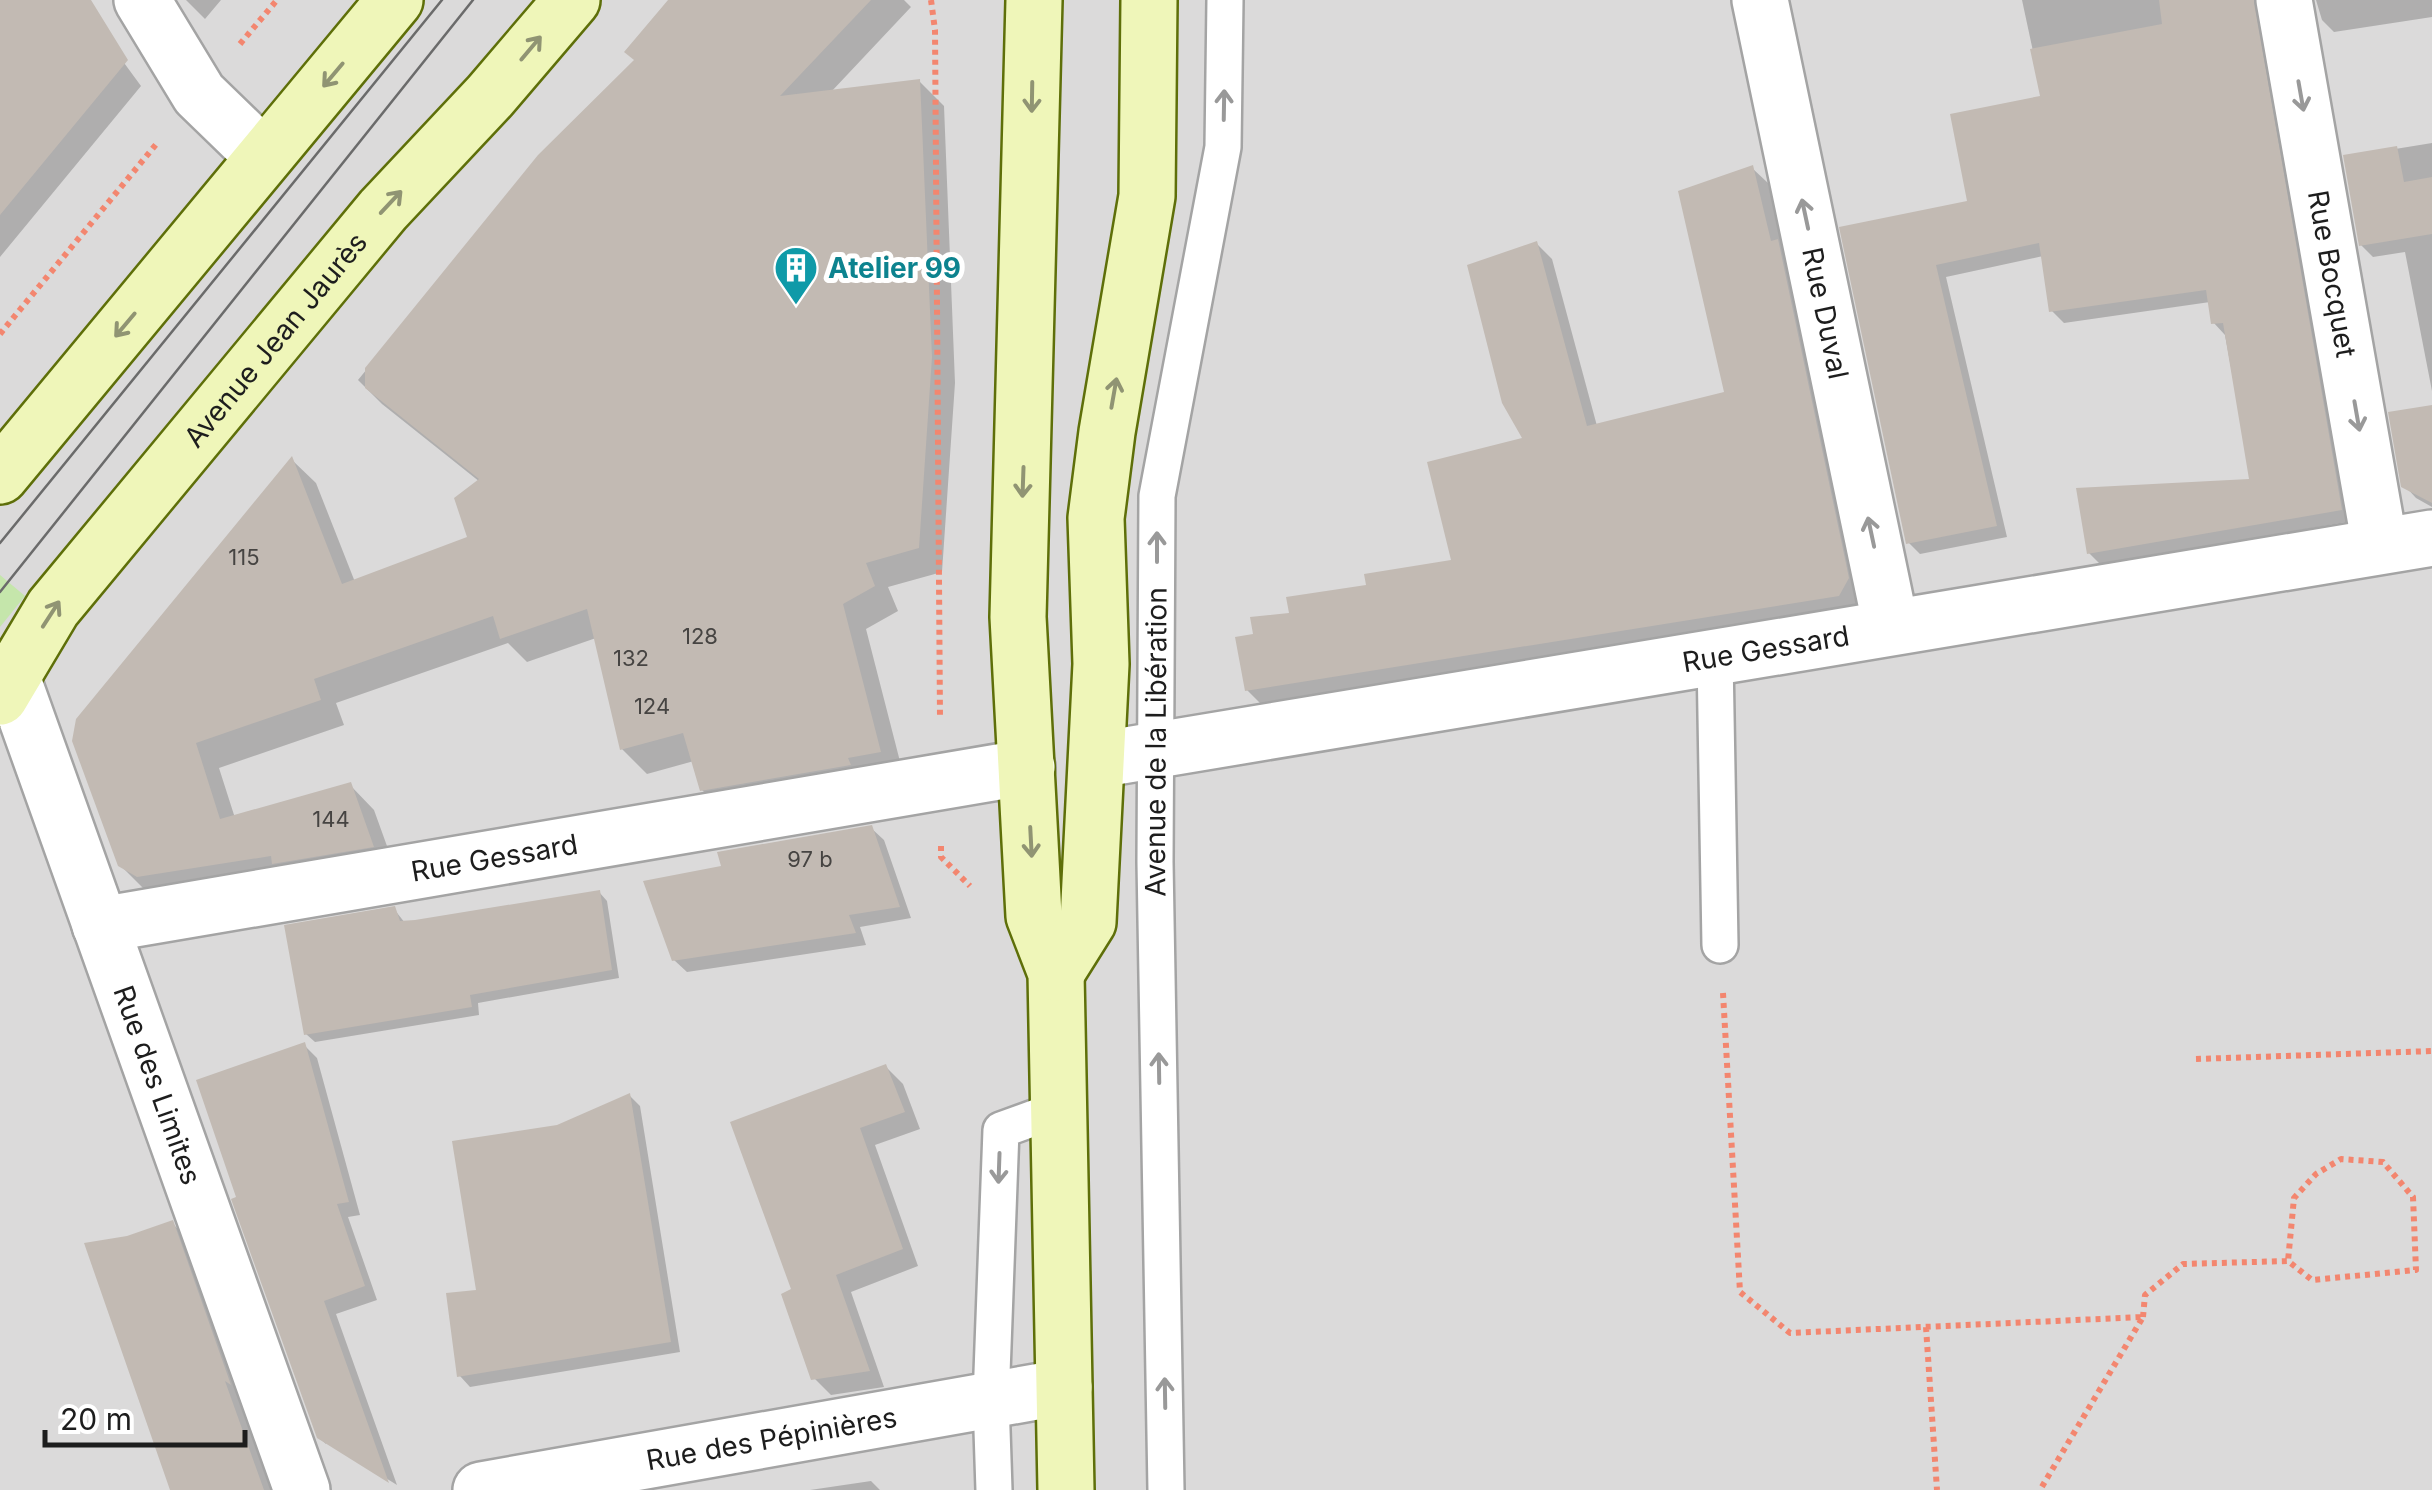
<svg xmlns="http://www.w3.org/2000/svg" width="2432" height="1490" font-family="Inter,sans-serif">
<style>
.residential{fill:#dbdada}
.grass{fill:#c5e6ab}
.shadow{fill:#0003}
.building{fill:#c2bab3}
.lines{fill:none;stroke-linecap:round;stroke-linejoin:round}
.lane-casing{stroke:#a4a4a4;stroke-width:40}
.street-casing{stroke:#a4a4a4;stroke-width:60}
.secondary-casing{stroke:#5e6f09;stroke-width:60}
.path{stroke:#f3866f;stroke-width:6;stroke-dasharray:5 5;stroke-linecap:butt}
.lane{stroke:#fff;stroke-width:35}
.street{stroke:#fff;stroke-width:55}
.secondary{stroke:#eff6b9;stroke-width:55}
.tram{stroke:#6b6b6b;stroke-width:2.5}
.oneway{stroke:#909473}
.oneway2{stroke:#999}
.labels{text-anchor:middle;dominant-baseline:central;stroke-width:10;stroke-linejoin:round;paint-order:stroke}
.number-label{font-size:22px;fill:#464442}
.culture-label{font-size:28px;font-weight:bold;fill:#0d838f;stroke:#fff;text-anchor:start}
.street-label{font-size:28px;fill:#1d1d1d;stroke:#fff}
</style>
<rect width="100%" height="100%" fill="#eeebe4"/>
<path class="residential" d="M0 0H2432V1490H0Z"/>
<path class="grass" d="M0 575 25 596 0 627Z"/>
<path class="shadow" d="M0 0H78L141 86 0 257Z
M186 0H221L205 19Z
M671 0H904L911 7 831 92 920 82 944 106 955 383 942 572 888 587 898 611 866 629 904 777 726 814 702 790 694 761 647 774 622 749 596 638 527 662 508 643 336 703 344 725 219 768 235 818 350 785 374 810 396 871 145 890 120 865 292 460 316 483 355 582 470 539 480 482 382 404 358 380 540 157 637 61Z
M2022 0H2267L2352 521 2101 565 2089 553 2252 481 2225 335 2213 322 2210 302 2064 323 2052 311 2043 256 1946 277 2007 537 1920 554 1908 542 1842 229 1970 203 2043 98Z
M2316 0H2432V17L2334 32 2322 20Z
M2432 143V391L2405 252 2373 257 2361 245 2346 157Z
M1752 168 1768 183 1783 247 1793 257 1863 594 1854 611 1262 705 1247 690 1255 636 1292 615 1370 587 1454 562 1526 439 1537 244 1552 259 1597 426 1727 394Z
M2432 407V507L2416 498 2404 485Z
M871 828 884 840 911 918 860 927 866 945 687 972 674 960 724 868Z
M599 892 607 901 619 978 478 1003 479 1015 315 1042 306 1034 394 909 405 923Z
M304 1045 317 1058 360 1215 348 1217 377 1300 336 1314 397 1485 326 1441V1444L319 1437Z
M886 1067 903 1084 920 1129 875 1145 918 1266 851 1292 884 1387 831 1395 814 1378 794 1291 734 1124Z
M630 1096 640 1106 680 1352 470 1387 460 1376 479 1292 558 1127Z
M172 1223 184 1235 272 1490H175L128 1239Z
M871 1481 880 1490H810Z"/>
<path class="building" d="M0 0H91L128 60 0 215Z
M668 0H871L780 96 920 79 932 357 919 548 866 563 875 586 843 604 881 752 848 758 851 765 700 791 683 733 620 750 587 609 500 639 493 616 314 679 321 700 196 743 220 819 351 782 374 847 272 864 271 856 137 877 118 866 72 741 76 719 292 456 342 584 467 537 454 498 479 479 365 388V368L538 155 634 60 624 52Z
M2159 0H2254L2342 510 2087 554 2076 488 2249 479 2223 323 2211 324 2206 290 2049 312 2039 243 1936 265 1997 526 1906 544 1839 227 1967 201 1950 114 2040 96 2030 49 2162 24Z
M2397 146 2404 182 2432 177V234L2359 246 2343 155Z
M1753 165 1771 241 1778 239 1849 578 1839 596 1245 691 1235 637 1253 634 1250 617 1289 613 1286 597 1366 585 1364 574 1451 560 1427 462 1522 438 1502 403 1467 265 1537 241 1587 426 1724 392 1678 191Z
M2432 405V503L2401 487 2388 412Z
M872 825 900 907 849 915 856 933 672 961 643 881 721 866 717 852Z
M600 890 612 970 470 995 472 1007 304 1035 284 925 395 906 400 921 415 920Z
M305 1042 349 1202 337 1204 365 1286 324 1301 389 1483 317 1438 231 1199 236 1197 196 1080Z
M886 1064 905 1112 860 1128 903 1249 836 1275 870 1371 811 1380 781 1294 791 1289 730 1122Z
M630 1093 671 1342 457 1377 446 1293 476 1290 452 1141 557 1125Z
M173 1220 231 1385 225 1381 264 1490H170L84 1243 127 1236Z"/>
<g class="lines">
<defs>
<g id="lane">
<path d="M1715 657 1720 945"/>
<path d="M994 1490 991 1400 1001 1130 1056 1110"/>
<path id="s1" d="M1166 1490 1155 862 1157 496 1223 147 1225 0"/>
</g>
<g id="street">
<path d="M142 0 199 94 264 157"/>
<path id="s2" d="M1760 0 1891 627"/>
<path id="s3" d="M2284 0 2380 546"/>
<path id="s4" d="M13 680 302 1490"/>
<path id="s5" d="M1097 760 2432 538"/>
<path id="s6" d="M100 925 1027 767"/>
<path id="s7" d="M481 1490 1064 1387"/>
</g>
<g id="secondary">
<path d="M1034 0 1018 617 1034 916 1056 973 1066 1490"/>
<path d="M0 476 395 0"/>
<path id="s8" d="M0 697 53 608 383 210 490 96 572 0"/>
<path d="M1056 973 1088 922 1101 664 1096 518 1107 432 1147 196 1149 0"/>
</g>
</defs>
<use href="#lane" class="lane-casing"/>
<use href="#street" class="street-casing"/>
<use href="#secondary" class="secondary-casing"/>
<path class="path" d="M931 0 935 30 940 718
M240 44 277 0
M0 334 158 142
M941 846V857L970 886
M1723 993 1740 1292 1790 1333 2143 1317 2040 1490
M2196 1059 2432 1051
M2143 1317 2145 1295 2183 1264 2288 1261 2312 1280 2416 1270 2413 1197 2383 1162 2341 1159 2316 1174 2294 1198 2288 1261
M1926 1327 1937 1490"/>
<use href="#lane" class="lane"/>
<use href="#street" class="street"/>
<use href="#secondary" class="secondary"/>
<path class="tram" d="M0 543 442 0
M0 592 473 0"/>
</g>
<defs><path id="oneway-shaft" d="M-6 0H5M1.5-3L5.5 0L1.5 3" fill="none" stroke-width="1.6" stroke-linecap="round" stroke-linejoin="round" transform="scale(2.5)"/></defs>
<g class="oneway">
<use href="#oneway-shaft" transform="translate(531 48) rotate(-50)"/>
<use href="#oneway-shaft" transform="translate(333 75) rotate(130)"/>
<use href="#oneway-shaft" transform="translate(1032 97) rotate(91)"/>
<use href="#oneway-shaft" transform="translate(391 202) rotate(-47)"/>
<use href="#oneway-shaft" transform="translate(125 325) rotate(130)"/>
<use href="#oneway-shaft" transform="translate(1114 393) rotate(-80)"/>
<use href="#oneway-shaft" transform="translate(1023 482) rotate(92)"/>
<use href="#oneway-shaft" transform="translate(51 614) rotate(-57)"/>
<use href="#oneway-shaft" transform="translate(1031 842) rotate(87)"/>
</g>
<g class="oneway2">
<use href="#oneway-shaft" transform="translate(2301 96) rotate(80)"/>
<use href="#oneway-shaft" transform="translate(1224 105) rotate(-89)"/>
<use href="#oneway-shaft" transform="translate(1805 214) rotate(-102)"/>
<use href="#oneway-shaft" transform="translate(2357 416) rotate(80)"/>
<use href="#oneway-shaft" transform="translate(1871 532) rotate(-102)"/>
<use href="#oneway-shaft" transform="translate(1157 547) rotate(-90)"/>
<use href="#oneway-shaft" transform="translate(1159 1068) rotate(-91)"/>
<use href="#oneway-shaft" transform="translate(999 1168) rotate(92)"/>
<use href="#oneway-shaft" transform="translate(1165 1393) rotate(-91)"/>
</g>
<defs>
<symbol id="building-pin" viewBox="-11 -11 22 30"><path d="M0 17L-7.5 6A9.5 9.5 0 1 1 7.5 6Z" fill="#0f9aa8" stroke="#fff"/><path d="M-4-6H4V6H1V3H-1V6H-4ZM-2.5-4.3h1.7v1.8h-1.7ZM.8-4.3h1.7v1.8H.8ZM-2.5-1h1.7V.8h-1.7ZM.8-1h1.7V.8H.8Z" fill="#fff"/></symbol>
</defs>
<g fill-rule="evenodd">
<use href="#building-pin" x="771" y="243" width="50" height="68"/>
</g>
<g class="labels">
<g class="number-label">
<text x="244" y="557">115</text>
<text x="700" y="636">128</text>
<text x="631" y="658">132</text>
<text x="652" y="706">124</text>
<text x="331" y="819">144</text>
<text x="810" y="859">97 b</text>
</g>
<g class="culture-label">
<text x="828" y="268">Atelier 99</text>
</g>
<g class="street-label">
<text stroke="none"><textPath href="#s3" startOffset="278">Rue Bocquet</textPath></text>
<text stroke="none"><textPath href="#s2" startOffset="320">Rue Duval</textPath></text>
<text stroke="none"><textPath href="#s8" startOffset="452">Avenue Jean Jaurès</textPath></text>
<text stroke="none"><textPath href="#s5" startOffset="678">Rue Gessard</textPath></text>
<text stroke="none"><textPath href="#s1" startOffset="748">Avenue de la Libération</textPath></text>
<text stroke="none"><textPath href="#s6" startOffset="400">Rue Gessard</textPath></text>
<text stroke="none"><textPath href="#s4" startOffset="430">Rue des Limites</textPath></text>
<text stroke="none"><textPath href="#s7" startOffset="295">Rue des Pépinières</textPath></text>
</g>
</g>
<path d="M45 1430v15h200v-15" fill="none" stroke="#1d1d1d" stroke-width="5"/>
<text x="60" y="1430" font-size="30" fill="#1d1d1d" stroke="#ffffff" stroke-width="8" paint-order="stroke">20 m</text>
</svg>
